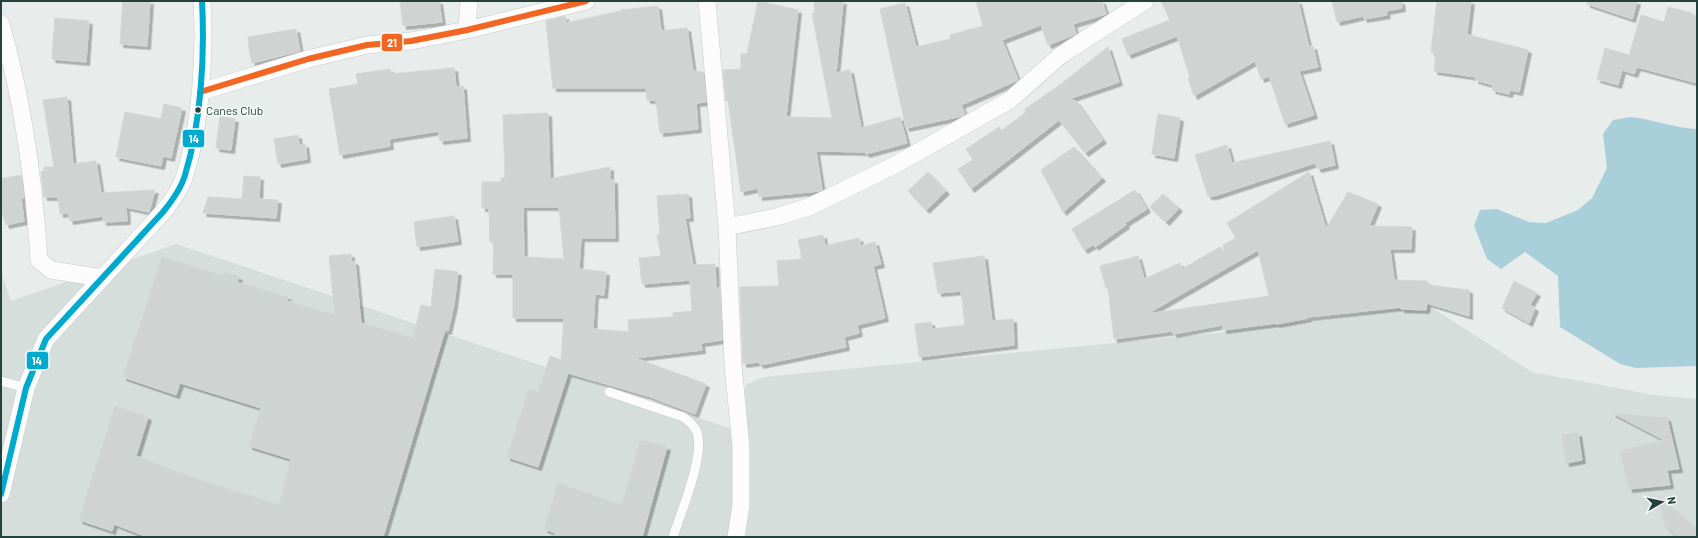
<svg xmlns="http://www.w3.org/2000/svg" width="1698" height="538" font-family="Barlow,sans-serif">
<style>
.built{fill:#d6dedb}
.water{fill:#a9d0da}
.building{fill:#cfd4d2;stroke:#d1d6d4;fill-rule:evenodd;filter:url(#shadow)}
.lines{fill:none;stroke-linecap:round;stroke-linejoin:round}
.lane-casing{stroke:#c5cac8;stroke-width:10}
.street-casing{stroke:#c5cac8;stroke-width:18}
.lane{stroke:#fcfcfc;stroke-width:9}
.street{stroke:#fcfcfc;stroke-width:17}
.bus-1-casing{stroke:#f7fbf9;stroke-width:9}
.bus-2-casing{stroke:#f7fbf9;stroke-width:9}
.bus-1{stroke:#f26522;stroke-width:6}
.bus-2{stroke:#00a9ce;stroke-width:6}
.bus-dot{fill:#24413b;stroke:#f7fbf9;stroke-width:1.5}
.labels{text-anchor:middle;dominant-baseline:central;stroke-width:3;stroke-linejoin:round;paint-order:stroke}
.bus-label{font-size:12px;fill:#24413b;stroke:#f7fbf9;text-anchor:start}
.line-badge{stroke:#f7fbf9;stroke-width:1.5}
.badge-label{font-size:11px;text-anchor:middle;font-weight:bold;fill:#fff}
</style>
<defs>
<filter id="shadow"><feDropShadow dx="3.5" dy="3.5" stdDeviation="0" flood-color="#0004"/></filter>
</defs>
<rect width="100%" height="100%" fill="#e8edeb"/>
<path class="built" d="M176 244 738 431 746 385 764 377 1217 333 1428 305 1532 372 1654 395 1697 399V537H1V272L11 301Z"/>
<path class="water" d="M1630 117C1653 119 1674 128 1697 129V366L1636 368 1620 364 1560 327 1558 276 1525 252 1501 269 1487 259 1474 226 1480 210 1497 209 1529 222 1546 223 1578 210 1592 198 1607 168 1603 134 1613 120Z"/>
<path class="building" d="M123 1H150L147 46 120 44Z
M400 1H439L442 22 403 26Z
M758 1 798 10 786 117 832 118 812 13H815L814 1H843L836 73 850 70 861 128 900 117 907 143 866 154 865 152 816 151 822 190 819 191 759 197 758 188 741 192 728 100 726 101 723 70 741 69V54H747Z
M976 1H1102L1106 14 1073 24 1076 34 1048 45 1041 25 1002 40 1018 80 961 105 965 114 962 116 906 128 880 9 905 3 916 47 951 39 950 35 983 26Z
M1161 1H1298L1309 47 1313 46 1318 67 1299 71 1314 115 1285 124 1269 76 1261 79 1255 61 1194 96 1188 78 1190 77 1177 36 1128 55 1122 39 1170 20Z
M1332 1H1401L1402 8 1386 11 1387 15 1364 19 1363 16 1337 22Z
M1437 1H1471L1467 33 1469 35 1528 50 1519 92 1510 90 1509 94 1492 90 1493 85 1475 80 1476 77 1434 71 1436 52H1431Z
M1587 1H1637L1632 19 1587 4Z
M658 6 661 31 687 28 693 71 703 72 706 102 696 103 698 129 660 133 656 100H647L646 88H553L546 21 565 16 566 23 621 11V10Z
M1668 7 1692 13V14L1697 16V83L1637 67 1634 74 1622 70 1618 85 1597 79 1605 48 1629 55 1641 15 1664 22Z
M55 18 89 21 86 62 52 59Z
M296 29 300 51 252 63 248 44H249L248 37Z
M1108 47 1119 82 1069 99 1076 101 1103 140 1085 153 1059 120 971 189 958 169 973 160 966 149 999 127 1001 131 1026 112 1025 109 1061 84Z
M454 68 456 87 463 86 467 138 440 141 439 131 389 139 390 146 340 155 329 89 358 84 356 74 390 69 391 74Z
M67 97 73 164 96 161 101 193 155 190 149 212 126 207 127 221 103 222V216L70 221 68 213 60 214 58 197H44L41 172 44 171V167H54L43 100Z
M164 104 182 108 171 158 163 156 161 166 116 157 125 112 161 119Z
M548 113 550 179 610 167V180H614L615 238H581L579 269 606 272 604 295 595 294 593 329 629 332 628 320 673 317V313L692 311 690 280 642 284 639 258 661 256 657 235 660 234 657 196 688 194 690 218H685L693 265 715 264 716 288H720L722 340 701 343 702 350 635 358 706 384 695 414 648 396 568 373 538 467 507 457 529 389 538 393 550 356 561 360 564 318H513V274H493L494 241 490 242 489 208H482V182H501V178H505L503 115ZM523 207H559L564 259 524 257Z
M1158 114 1180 118 1174 158 1152 154Z
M220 116 235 119 231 150 216 148Z
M298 135 299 145 305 144 307 159 278 164 274 139Z
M1330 141 1335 165 1318 169 1315 163 1214 196H1208L1195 155 1227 145 1232 163Z
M1074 147 1102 178 1063 212 1041 170Z
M928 172 946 191 926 210 908 191Z
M1309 172 1326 229 1348 192 1378 204 1369 226 1412 227 1411 249H1390L1394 280 1427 281V285L1469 290V316L1427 303 1426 310 1401 309V307L1308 317V318L1276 324V323L1223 330V325L1173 334V331L1114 339 1108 288H1106L1100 266 1138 256 1144 279 1180 263 1182 269 1220 247 1225 252 1223 245 1236 238 1227 223ZM1258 250 1269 296 1147 314 1230 266Z
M21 175 24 198H21L24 221 6 225 1 209V179Z
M244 176 260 177 259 199 278 200 276 218 203 213 208 197 242 199Z
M1135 190 1147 209 1125 223 1126 225 1095 247V244L1084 250 1072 229Z
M1163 194 1179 208 1166 222 1150 207Z
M454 216 458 241 417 247 414 222Z
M823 235 825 246 859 238 861 246 875 242 881 264 873 266 885 318 857 325 859 333 844 337 846 347 760 365 759 362 743 364 740 287 779 286 777 261 802 259 798 240Z
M351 254V261L355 262 361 323 413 338 421 305 431 307 435 269 458 272 454 305 448 331 445 330 383 537H147L114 524 112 531 79 520 115 406 148 417 136 456 194 478 279 505 291 459 249 446 261 408 180 383 176 395 123 377 162 257 223 276 224 272 239 277 237 282 288 297 287 301 335 315 329 256Z
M984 256 992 321 1013 319 1014 345 919 357 915 324 931 322 932 329 965 325 961 291 938 293 933 263Z
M1514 281 1537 293 1530 305 1535 308 1529 323 1502 308Z
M1612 413 1667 418 1679 469 1667 470 1670 485 1629 489 1620 451 1664 440Z
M1578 433 1582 460 1566 463 1562 435Z
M640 440 667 447 642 537H554L555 533 544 529 558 483 622 505Z
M1658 496 1697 529V537H1678L1665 526Z"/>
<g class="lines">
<defs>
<path id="lane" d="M1 381 26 388
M609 392 683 417C689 421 694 425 697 432 705 456 681 512 673 537"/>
<path id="street" d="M707 1 727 227 733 365 741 447V505L736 537
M1 24C23 101 34 180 39 260L51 270 103 278
M467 30 469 1
M200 92 308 59 367 45 411 41 467 30 586 1
M727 227 776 217 809 207 893 166 1010 100 1061 55 1145 1
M1 494 26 388 46 339 163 212C172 201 181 189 185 175 201 123 205 56 202 1"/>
</defs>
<use href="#lane" class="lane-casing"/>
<use href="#street" class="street-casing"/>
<use href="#lane" class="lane"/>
<use href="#street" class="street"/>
<defs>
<path id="bus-1" d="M200 92 308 59 367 45 411 41 467 30 586 1"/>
<path id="bus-2" d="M1 494 26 388 46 339 163 212C172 201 181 189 185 175 201 123 205 56 202 1"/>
</defs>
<use href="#bus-1" class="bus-1-casing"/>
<use href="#bus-2" class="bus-2-casing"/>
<use href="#bus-1" class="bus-1"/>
<use href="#bus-2" class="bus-2"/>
</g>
<circle class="bus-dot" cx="198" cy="110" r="3.5"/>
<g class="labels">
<g class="bus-label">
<text x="206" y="110">Canes Club</text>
</g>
</g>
<g class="line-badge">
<rect x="381" y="33" width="22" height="19" rx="4" fill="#f26522"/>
<rect x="182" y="129" width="23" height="19" rx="4" fill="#00a9ce"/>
<rect x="26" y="351" width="23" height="19" rx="4" fill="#00a9ce"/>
</g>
<g class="badge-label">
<text x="392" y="47">21</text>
<text x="194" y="143">14</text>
<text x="37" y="365">14</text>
</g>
<rect width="1698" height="538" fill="none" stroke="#24413b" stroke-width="4"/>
<g transform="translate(1662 502) rotate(81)" stroke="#f7fbf9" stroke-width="3" paint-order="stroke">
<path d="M0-3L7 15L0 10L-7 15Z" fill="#24413b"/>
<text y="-6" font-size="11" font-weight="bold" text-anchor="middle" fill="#24413b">N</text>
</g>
</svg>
